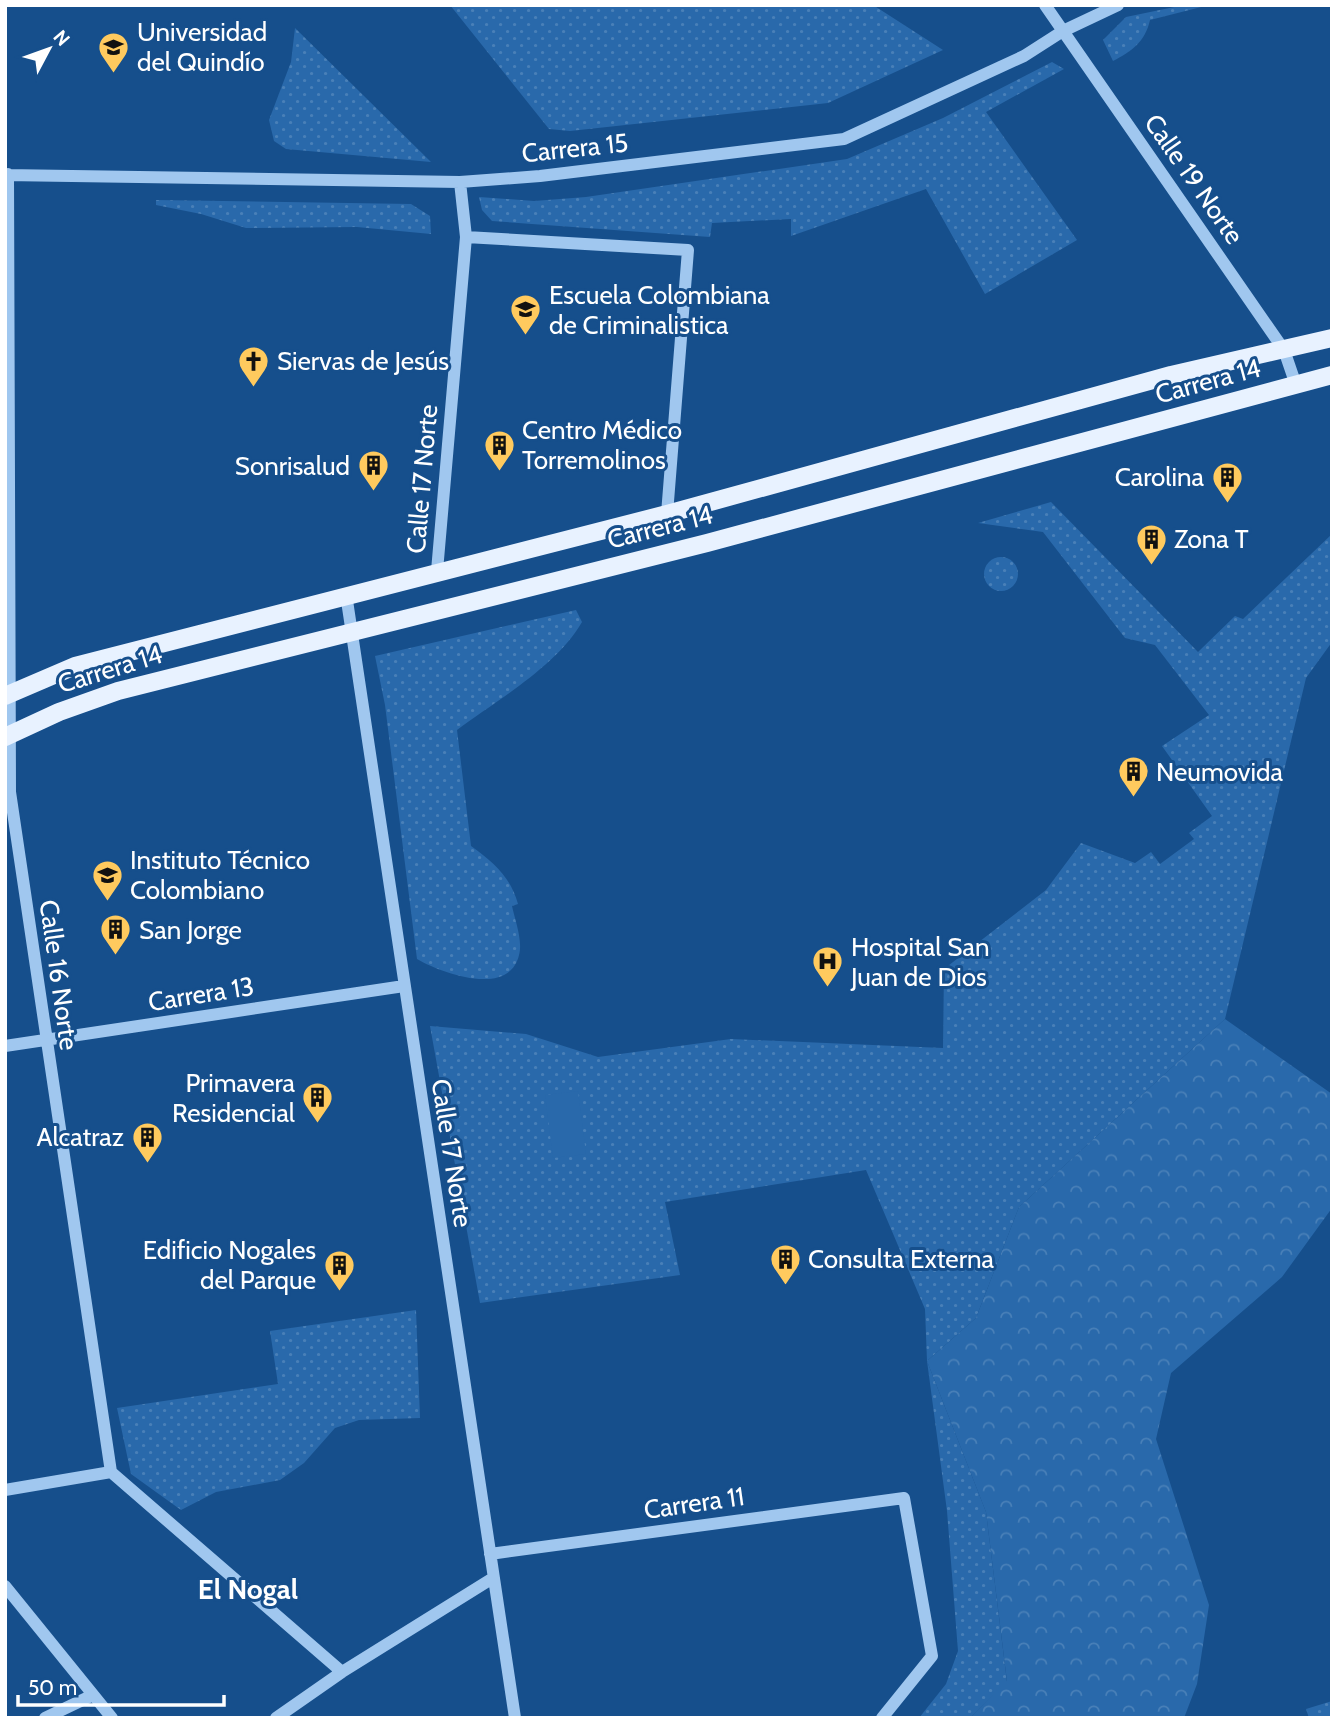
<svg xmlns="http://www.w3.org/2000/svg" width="1337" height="1723" font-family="Cabin,sans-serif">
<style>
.green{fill:url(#green-dots)}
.forest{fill:url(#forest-crowns)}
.pitch{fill:#2969ab}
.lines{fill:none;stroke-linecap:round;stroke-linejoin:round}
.minor{stroke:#a0c7ef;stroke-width:12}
.major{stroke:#e8f2ff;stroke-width:18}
.labels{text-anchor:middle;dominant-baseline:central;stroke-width:6;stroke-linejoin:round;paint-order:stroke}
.poi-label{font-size:26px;fill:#fff;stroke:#164f8c;text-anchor:start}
.street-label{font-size:26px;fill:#fff;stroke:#164f8c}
.neighbourhood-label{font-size:28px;font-weight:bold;fill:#fff;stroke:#164f8c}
</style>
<defs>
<pattern id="green-dots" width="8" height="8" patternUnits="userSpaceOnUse" patternTransform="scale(1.75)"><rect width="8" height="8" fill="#2969ab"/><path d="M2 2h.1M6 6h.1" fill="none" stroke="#4980b8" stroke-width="1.8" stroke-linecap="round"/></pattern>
<pattern id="forest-crowns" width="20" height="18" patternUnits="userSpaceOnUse" patternTransform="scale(1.75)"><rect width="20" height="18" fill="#2969ab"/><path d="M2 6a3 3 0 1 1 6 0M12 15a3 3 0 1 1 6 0" fill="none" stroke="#4980b8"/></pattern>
</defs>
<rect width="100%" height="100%" fill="#164f8c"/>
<path class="green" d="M450 5H873L943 50 828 103 570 131 549 129Z
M1184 5H1209L1150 20C1145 42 1132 51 1113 61L1103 40 1126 17Z
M295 28 431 162 286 149 274 141 269 120 291 62Z
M1052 62 1064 69 986 112 1077 240 985 294 926 189 791 236V219L712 223 710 237 492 221 482 210 479 197 534 201 586 197 847 159 943 118Z
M156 200 411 204 430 216 431 234 357 227 246 228 201 214 156 205Z
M1051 502 1198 652 1235 616 1243 619 1332 534V642L1306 678 1225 1019 1019 1207 976 1318 927 1361 986 1512 1007 1682 970 1718H919L946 1684 958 1651 947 1511 927 1361 925 1309 866 1170 665 1202 680 1275 480 1303 430 1026 526 1034 598 1057 731 1039 943 1048 944 969 1046 890 1081 843 1135 863 1151 852 1160 864 1194 839 1189 833 1212 816 1162 746 1209 715 1155 645 1125 638 1043 532 978 523Z
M984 574a17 17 0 1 1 34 0a17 17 0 1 1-34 0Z
M576 610 582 622C557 666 497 700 457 730L471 846C494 863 510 876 518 904L512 906C515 920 523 941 519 955 509 998 441 973 417 959L385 705 375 656Z
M416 1310 420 1418 359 1420 335 1428 304 1463 280 1480 216 1492 181 1510 131 1474 117 1408 278 1384 270 1331Z
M1332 1701V1718H1309L1306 1709Z"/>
<path class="forest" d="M1225 1019 1332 1094V1208L1282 1277 1171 1373 1156 1439 1209 1605 1197 1684 1184 1718H970L1007 1681 986 1512 927 1361 976 1318 1019 1207Z"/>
<path class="pitch" d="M578 1091 586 1154 553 1158 545 1095Z"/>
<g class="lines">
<path class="minor" d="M1045 5 1284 350 1296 385
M8 174 10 792 111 1472 342 1672
M5 175 460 182 540 176 844 139 1024 56 1063 31 1118 5
M466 237 688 250 667 514
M437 571 466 237 460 182
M346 594 515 1718
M5 1046 404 986
M5 1490 111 1472
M490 1554 904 1498 932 1656 882 1718
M5 1586 112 1718
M45 1718 93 1695
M276 1718 342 1672 493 1578"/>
<path class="major" d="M5 696 75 666 667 514 1171 375 1332 338
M5 737 59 712 118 691 707 543 1332 375"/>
</g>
<defs>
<symbol id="university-pin" viewBox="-11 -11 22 30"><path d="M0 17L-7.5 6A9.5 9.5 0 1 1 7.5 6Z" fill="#ffca5e" stroke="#164f8c"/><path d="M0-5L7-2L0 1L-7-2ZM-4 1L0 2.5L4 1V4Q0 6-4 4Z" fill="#111"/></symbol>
<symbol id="church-pin" viewBox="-11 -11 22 30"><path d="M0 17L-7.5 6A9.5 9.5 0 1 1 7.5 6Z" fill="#ffca5e" stroke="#164f8c"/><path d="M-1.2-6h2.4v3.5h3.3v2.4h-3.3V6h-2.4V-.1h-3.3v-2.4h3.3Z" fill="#111"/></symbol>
<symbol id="building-pin" viewBox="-11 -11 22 30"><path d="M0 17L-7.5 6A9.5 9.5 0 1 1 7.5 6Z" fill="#ffca5e" stroke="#164f8c"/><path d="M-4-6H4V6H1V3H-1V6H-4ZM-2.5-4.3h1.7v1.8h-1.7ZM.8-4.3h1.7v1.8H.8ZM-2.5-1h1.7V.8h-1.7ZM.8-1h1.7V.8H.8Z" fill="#111"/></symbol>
<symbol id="hospital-pin" viewBox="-11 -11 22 30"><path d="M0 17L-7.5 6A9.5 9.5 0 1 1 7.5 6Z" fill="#ffca5e" stroke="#164f8c"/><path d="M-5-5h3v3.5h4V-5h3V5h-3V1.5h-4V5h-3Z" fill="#111"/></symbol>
</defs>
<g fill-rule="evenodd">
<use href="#university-pin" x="96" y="30" width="35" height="47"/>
<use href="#university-pin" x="508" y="292" width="35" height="47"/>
<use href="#church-pin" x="236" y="344" width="35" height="47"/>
<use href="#building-pin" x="482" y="428" width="35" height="47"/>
<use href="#building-pin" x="356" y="448" width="35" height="47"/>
<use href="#building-pin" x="1210" y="460" width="35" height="47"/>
<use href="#building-pin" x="1134" y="522" width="35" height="47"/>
<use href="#building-pin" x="1116" y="754" width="35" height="47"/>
<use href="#university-pin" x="90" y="858" width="35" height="47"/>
<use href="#building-pin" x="98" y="912" width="35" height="47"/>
<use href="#hospital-pin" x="810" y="944" width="35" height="47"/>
<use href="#building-pin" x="300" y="1080" width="35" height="47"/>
<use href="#building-pin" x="130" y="1120" width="35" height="47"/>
<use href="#building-pin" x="768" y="1242" width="35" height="47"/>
<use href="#building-pin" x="322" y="1248" width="35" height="47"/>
</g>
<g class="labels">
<g class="poi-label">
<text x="137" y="32">Universidad<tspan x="137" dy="30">del Quindío</tspan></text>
<text x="549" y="295">Escuela Colombiana<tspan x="549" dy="30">de Criminalistica</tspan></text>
<text x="277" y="361">Siervas de Jesús</text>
<text x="522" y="430">Centro Médico<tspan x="522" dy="30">Torremolinos</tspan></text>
<text x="350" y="466" text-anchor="end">Sonrisalud</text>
<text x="1204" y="477" text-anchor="end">Carolina</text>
<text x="1174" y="539">Zona T</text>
<text x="1156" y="772">Neumovida</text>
<text x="130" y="860">Instituto Técnico<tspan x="130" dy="30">Colombiano</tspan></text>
<text x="139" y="930">San Jorge</text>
<text x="851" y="947">Hospital San<tspan x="851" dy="30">Juan de Dios</tspan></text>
<text x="295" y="1083" text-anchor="end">Primavera<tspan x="295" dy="30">Residencial</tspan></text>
<text x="124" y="1137" text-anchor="end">Alcatraz</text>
<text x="316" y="1250" text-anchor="end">Edificio Nogales<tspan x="316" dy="30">del Parque</tspan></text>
<text x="808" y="1259">Consulta Externa</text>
</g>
<g class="street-label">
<text transform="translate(575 148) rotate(-6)">Carrera 15</text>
<text transform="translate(1194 179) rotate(55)">Calle 19 Norte</text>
<text transform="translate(1208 381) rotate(-15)">Carrera 14</text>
<text transform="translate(422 479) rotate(-85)">Calle 17 Norte</text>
<text transform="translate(660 527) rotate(-14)">Carrera 14</text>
<text transform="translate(110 669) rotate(-17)">Carrera 14</text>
<text transform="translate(59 975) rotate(82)">Calle 16 Norte</text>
<text transform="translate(201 994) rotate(-9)">Carrera 13</text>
<text transform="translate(452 1153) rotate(81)">Calle 17 Norte</text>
<text transform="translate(694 1503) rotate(-8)">Carrera 11</text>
</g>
<g class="neighbourhood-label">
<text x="248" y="1589">El Nogal</text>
</g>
</g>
<rect width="1337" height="1723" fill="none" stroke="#ffffff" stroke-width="14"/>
<g transform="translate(49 49) rotate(49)" stroke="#164f8c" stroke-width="5" paint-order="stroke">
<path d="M0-5L12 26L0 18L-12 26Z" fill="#ffffff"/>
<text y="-10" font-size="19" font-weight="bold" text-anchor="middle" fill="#ffffff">N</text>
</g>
<path d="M18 1695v10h206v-10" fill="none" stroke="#ffffff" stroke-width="3.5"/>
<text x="28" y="1695" font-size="21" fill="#ffffff" stroke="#164f8c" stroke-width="5" paint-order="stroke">50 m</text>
</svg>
